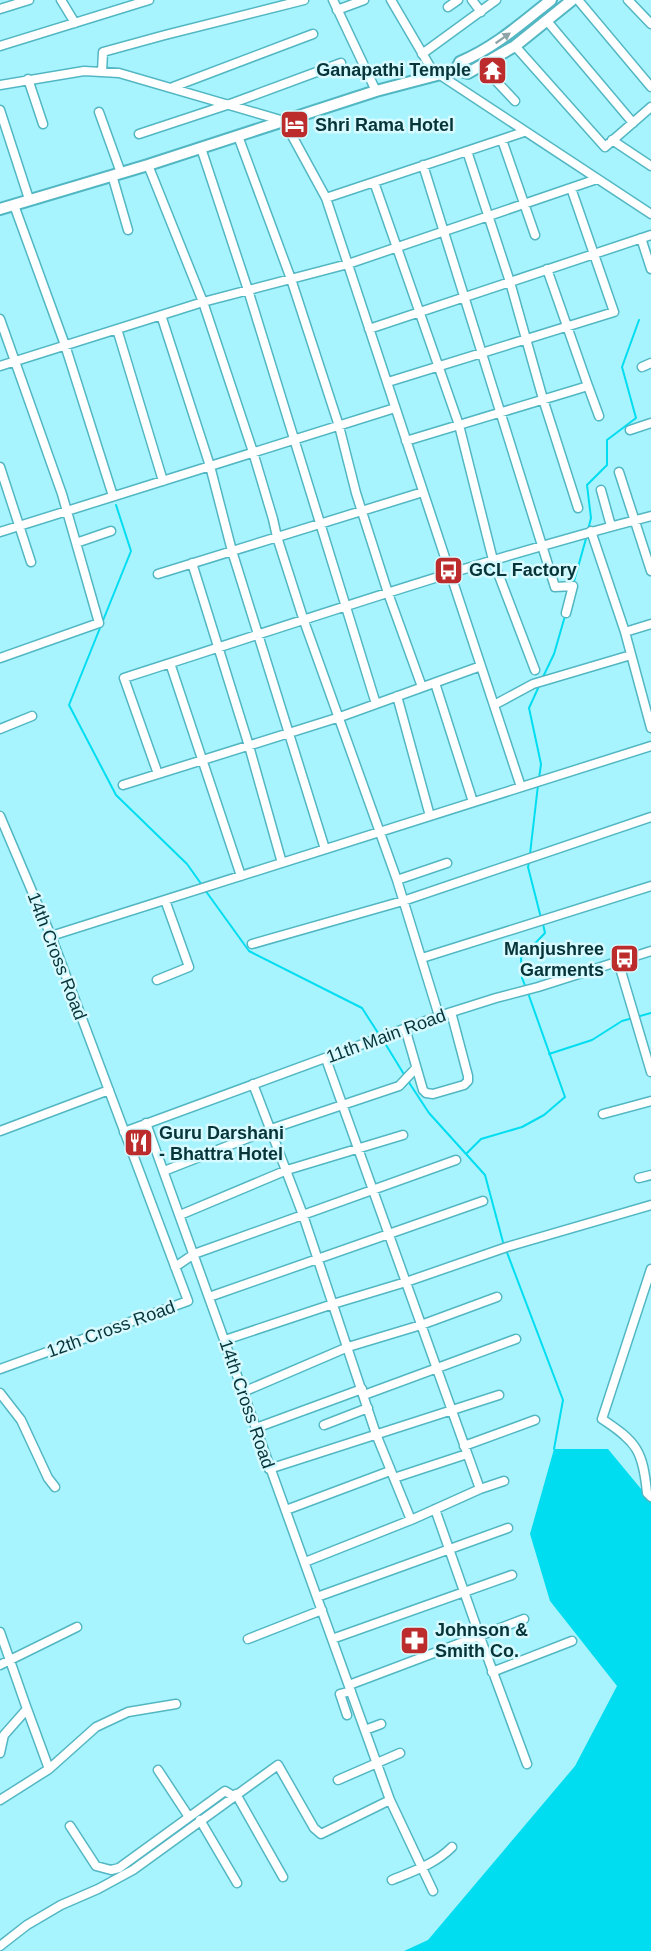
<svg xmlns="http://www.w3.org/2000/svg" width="651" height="1951" font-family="Helvetica,sans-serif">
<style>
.water{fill:#00ddf0}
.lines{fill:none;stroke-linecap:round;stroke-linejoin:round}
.stream{stroke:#00ddf0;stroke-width:2}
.minor-casing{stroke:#52b7c3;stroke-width:11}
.major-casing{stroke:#52b7c3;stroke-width:14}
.minor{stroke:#fff;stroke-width:8}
.major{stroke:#fff;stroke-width:10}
.oneway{fill:#8fa4a6}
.labels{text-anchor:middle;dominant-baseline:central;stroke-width:5;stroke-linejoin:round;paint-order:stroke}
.poi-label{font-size:18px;font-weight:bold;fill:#063439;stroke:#d6faff;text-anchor:start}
.street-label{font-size:18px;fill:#063439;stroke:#d6faff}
</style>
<rect width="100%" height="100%" fill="#a8f4fe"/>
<path class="water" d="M554 1449H608L651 1501V1951H404L428 1940 575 1766 617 1686 550 1601 530 1534Z"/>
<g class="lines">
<path class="stream" d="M116 505 131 551 69 705 116 795 187 864 202 885
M588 530 591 518 587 485 607 465V440L636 418 622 367 639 320
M573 585 587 535
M542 679 554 654 565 616
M539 779 541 764 529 708 540 684
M530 854 538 785
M529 862 528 867 541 918
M205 890 249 951 362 1008 380 1036
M526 988 522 978 521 958 545 933 543 924
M383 1040 405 1076
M549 1054 592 1040 622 1021 651 1013
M408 1081 429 1113 485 1175 503 1242 563 1400 554 1449
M467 1153 481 1139 522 1127 544 1115 565 1097 528 993"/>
<defs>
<path id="minor" d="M61 0 75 23
M333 0 376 91
M391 0 435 75
M472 0 481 12
M578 0 651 87
M628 0 651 24
M448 7 458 0
M0 9 29 0
M337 10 364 0
M547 21 633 123
M0 46 149 0
M515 46 605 147 651 107
M422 54 496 0
M482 66 515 101
M102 72 103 52 165 35 304 0
M440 75 651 214
M28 79 43 124
M0 85 84 71 119 73 284 121 326 198 521 787
M173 87 313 34
M0 110 29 199
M99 112 121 173
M139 134 230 104 341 63
M238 136 291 279 339 426 356 493 388 593 422 687
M502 140 535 235
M612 140 651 166
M201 148 248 290 376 704
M467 151 510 282 543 399 578 508
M148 165 203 302 253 452 273 519 277 537 304 621 397 880 439 1016
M423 165 555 587 573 586 566 613
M112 175 128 230
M374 182 459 425 493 560 535 670
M326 198 524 132
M14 205 65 345 113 496
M641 238 651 269
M161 315 210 466 232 551 325 849
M0 319 62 494 99 623 0 658
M117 329 163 481
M369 329 651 235
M0 366 203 302 348 264 597 179
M642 367 651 363
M388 382 614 312 571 188
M588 386 599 416
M630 430 651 423
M406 441 588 386 547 269
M0 467 31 562
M619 472 651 571
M601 490 611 526
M591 531 625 632 651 728
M0 532 395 408
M76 543 111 531
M192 563 249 746 282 863
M158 574 423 492
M625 632 651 624
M170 663 241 876
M435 683 473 802
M397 696 430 816
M494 705 533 684 631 655
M0 729 32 716
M158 774 124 678C299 622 473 562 651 516
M123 785 340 717 481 666
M0 816 51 936 188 1301 0 1369
M397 880 447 863
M51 936 651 746
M252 944 403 901 651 817
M422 958 651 886
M618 961 651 1072
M157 980 189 967 165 900
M405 1028 423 1090 426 1093 433 1094 464 1085 468 1081V1076L451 1012
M326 1059 480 1489
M253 1084 303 1215 376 1434 411 1520
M603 1114 651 1101
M146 1123 390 1800 433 1891
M0 1131 109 1090
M124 1132 439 1016 496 998 538 987 651 951
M164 1171 271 1129 399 1086 416 1068
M639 1178 651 1175
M180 1215 287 1170 403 1135
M175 1267 194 1254 456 1160
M651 1269 602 1419C637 1442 643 1451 647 1493L651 1497
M209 1297 483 1201
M225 1340 333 1304 406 1282 507 1247 651 1205
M243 1392 348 1347 421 1325 497 1297
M0 1393 21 1420 48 1478 55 1487
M364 1395 516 1339
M324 1425 368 1408
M256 1428 362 1389
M464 1446 535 1420
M269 1469 499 1395
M394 1478 467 1454
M435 1509 480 1637 527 1764
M286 1510 390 1471
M305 1562 411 1520 480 1489 504 1481
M317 1597 508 1528
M0 1632 27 1709 4 1735 0 1753
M248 1639 322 1610
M332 1639 512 1575
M0 1665 77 1627
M492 1672 572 1641
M349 1685 524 1619
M27 1709 49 1769
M347 1715 340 1694 351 1691
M365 1730 381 1724
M158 1770 189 1817
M338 1780 400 1753
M236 1794 283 1877
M0 1800 49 1769 96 1727 128 1712 176 1704
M200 1820 237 1883
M70 1826 96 1866 111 1870 119 1868 225 1791 233 1796
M392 1880C414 1871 435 1864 452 1847
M0 1946 27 1925 61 1905 98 1889 133 1870 278 1765 314 1828 321 1834 390 1800"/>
<path id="major" d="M456 70 460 62C494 48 522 23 551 0
M0 209 148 165 376 91 456 70 468 73 515 46 572 0"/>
</defs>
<use href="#minor" class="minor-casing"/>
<use href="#major" class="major-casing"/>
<use href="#minor" class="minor"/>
<use href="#major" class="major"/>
</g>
<defs><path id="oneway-solid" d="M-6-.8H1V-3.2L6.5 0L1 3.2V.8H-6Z" transform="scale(1.5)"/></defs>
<use class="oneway" href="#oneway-solid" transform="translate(503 38) rotate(-35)"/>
<defs>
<symbol id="temple-square" viewBox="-11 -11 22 22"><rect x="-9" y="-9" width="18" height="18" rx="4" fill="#bc2c2d" stroke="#d6faff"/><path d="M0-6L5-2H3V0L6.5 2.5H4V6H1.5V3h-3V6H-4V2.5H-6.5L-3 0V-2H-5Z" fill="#fff"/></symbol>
<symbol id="hotel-square" viewBox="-11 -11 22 22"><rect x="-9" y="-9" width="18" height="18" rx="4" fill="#bc2c2d" stroke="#d6faff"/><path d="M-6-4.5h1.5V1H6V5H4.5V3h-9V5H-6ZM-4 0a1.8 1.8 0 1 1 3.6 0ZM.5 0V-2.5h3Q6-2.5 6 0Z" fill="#fff"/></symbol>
<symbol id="bus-square" viewBox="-11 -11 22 22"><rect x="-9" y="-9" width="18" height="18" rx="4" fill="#bc2c2d" stroke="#d6faff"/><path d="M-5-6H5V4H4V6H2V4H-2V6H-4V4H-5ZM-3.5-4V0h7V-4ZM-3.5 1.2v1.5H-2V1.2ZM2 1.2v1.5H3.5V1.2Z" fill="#fff"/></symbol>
<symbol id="restaurant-square" viewBox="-11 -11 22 22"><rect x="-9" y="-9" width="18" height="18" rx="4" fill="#bc2c2d" stroke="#d6faff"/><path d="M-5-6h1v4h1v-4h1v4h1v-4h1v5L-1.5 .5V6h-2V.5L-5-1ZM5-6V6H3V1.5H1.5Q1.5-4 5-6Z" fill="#fff"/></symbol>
<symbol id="pharmacy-square" viewBox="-11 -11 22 22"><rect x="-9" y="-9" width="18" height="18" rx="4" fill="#bc2c2d" stroke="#d6faff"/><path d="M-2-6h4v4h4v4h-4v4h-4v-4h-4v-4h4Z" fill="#fff"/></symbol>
</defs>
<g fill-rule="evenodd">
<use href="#temple-square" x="476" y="54" width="33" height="33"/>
<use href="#hotel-square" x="278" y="108" width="33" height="33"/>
<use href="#bus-square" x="432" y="554" width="33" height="33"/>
<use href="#bus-square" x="608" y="942" width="33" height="33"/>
<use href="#restaurant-square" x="122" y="1126" width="33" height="33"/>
<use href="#pharmacy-square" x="398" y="1624" width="33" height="33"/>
</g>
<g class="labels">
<g class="poi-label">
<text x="471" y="70" text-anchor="end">Ganapathi Temple</text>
<text x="315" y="125">Shri Rama Hotel</text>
<text x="469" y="570">GCL Factory</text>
<text x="604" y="949" text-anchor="end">Manjushree<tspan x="604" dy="21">Garments</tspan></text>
<text x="159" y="1133">Guru Darshani<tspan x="159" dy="21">- Bhattra Hotel</tspan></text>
<text x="435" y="1630">Johnson &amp;<tspan x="435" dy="21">Smith Co.</tspan></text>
</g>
<g class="street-label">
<text transform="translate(57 956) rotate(69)">14th Cross Road</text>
<text transform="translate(386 1036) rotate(-20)">11th Main Road</text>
<text transform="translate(111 1329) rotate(-20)">12th Cross Road</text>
<text transform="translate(247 1404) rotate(71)">14th Cross Road</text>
</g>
</g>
</svg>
